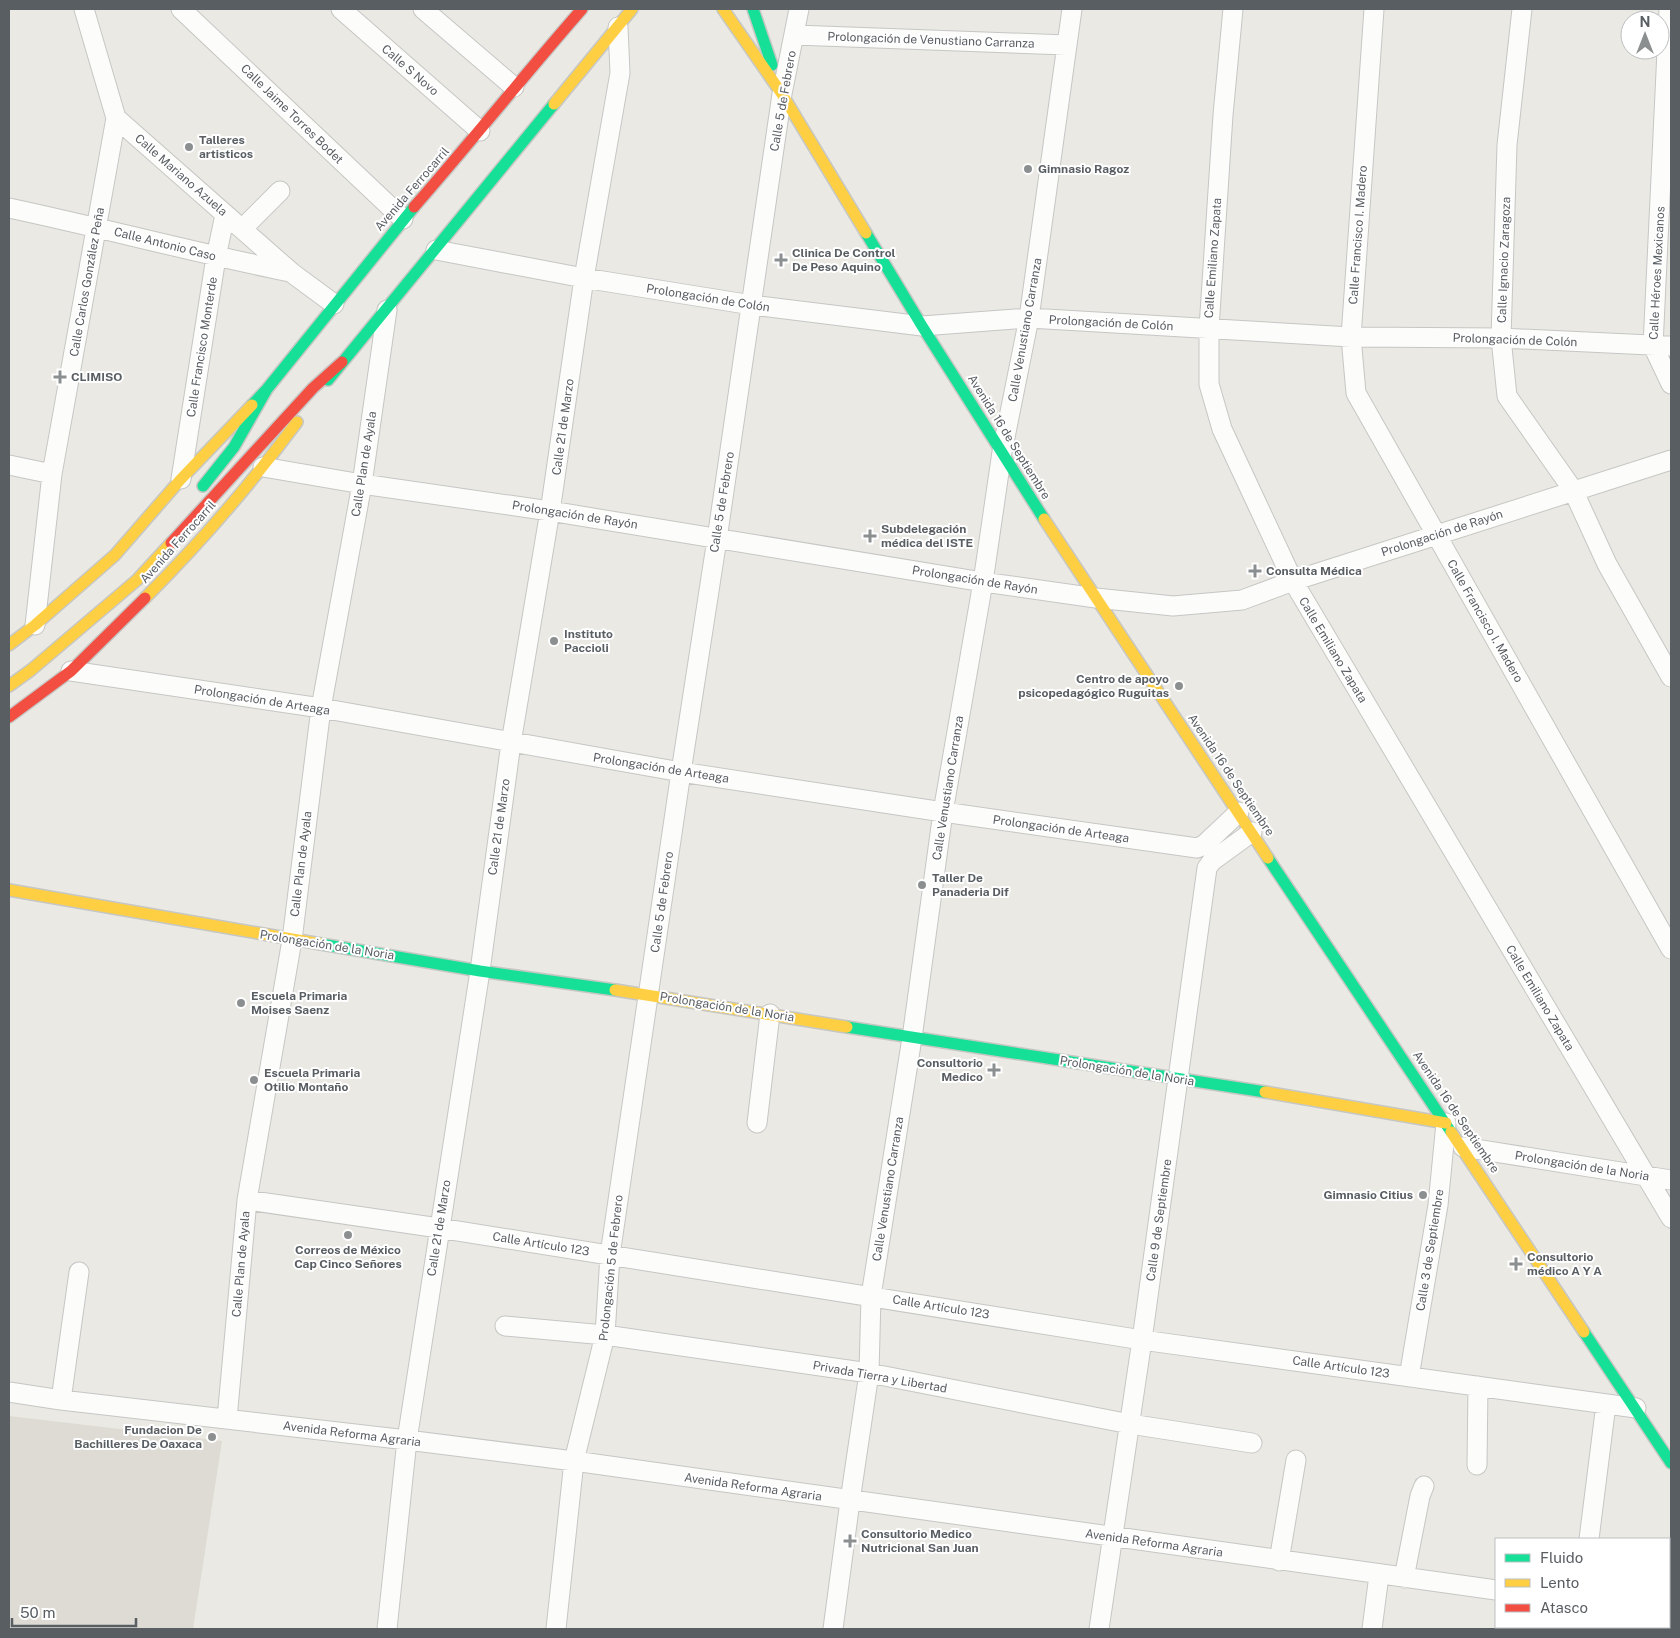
<svg xmlns="http://www.w3.org/2000/svg" width="1680" height="1638" font-family="'Public Sans',sans-serif">
<style>
.education{fill:#dddbd3}
.lines{fill:none;stroke-linecap:round;stroke-linejoin:round}
.street-casing{stroke:#c6c6c5;stroke-width:21}
.fast-casing{stroke:#c6c7c5;stroke-width:14}
.slow-casing{stroke:#c6c7c5;stroke-width:14}
.jam-casing{stroke:#c6c7c5;stroke-width:14}
.street{stroke:#fcfcfb;stroke-width:19}
.fast{stroke:#16e098;stroke-width:11}
.slow{stroke:#ffcf43;stroke-width:11}
.jam{stroke:#f24e42;stroke-width:11}
.poi-dot{fill:#8c8f90;stroke:#fff;stroke-width:2}
.labels{text-anchor:middle;dominant-baseline:central;stroke-width:4;stroke-linejoin:round;paint-order:stroke}
.street-label{font-size:12px;fill:#595e63;stroke:#fff}
.poi-label{font-size:12px;font-weight:bold;fill:#595e63;stroke:#fff;text-anchor:start}
</style>
<rect width="100%" height="100%" fill="#eae9e3"/>
<path class="education" d="M9 1416 222 1441 193 1629H9Z"/>
<g class="lines">
<defs>
<path id="street" d="M84 9 116 118 292 273 334 304
M181 9 403 219
M341 9 480 131
M423 9 514 87
M1233 9 1223 115 1209 328V384L1222 429 1293 581 1671 1218
M1374 9 1351 337 1356 393 1671 949
M1522 9 1507 145 1501 338 1507 396 1573 490 1607 564 1671 677
M1669 9 1653 346 1671 384
M795 35 1067 45
M9 208C103 228 196 253 290 272
M242 229 280 191
M436 250 584 278 752 305 922 326 1029 318 1351 337 1501 338 1671 346
M9 465 52 474
M263 467 362 484 550 511 983 582 1096 598 1173 606 1242 600 1293 581 1671 460
M181 479 216 257 225 215
M35 625 52 474 116 118
M71 671 321 708 681 772 943 812 1197 848 1204 845 1239 812
M757 1123 770 1014
M1463 1147 1671 1180
M247 1200 439 1228 1142 1340 1636 1408
M505 1326 605 1335 869 1373 1130 1424 1252 1443
M1409 1377 1438 1205 1446 1123
M9 1392 61 1400 407 1440 574 1461 1496 1590
M61 1400 79 1272
M227 1419 247 1200 292 940 321 708 362 484 387 310
M1477 1465 1478 1386
M1589 1539 1606 1404
M1279 1561 1296 1460
M1404 1578 1420 1496 1424 1486
M1669 1613 1671 1614
M387 1629 407 1440 480 971 511 743 551 505 584 278 620 73 618 27
M556 1629 574 1461 605 1335 610 1255 681 772 717 539 782 94 799 9
M833 1629 850 1501 869 1373 871 1296 912 1038 943 812 983 582 1002 452 1029 318 1072 9
M1099 1629 1142 1340 1207 868 1212 861 1252 832
M1372 1629 1379 1575"/>
<path id="fast" d="M753 9 772 65
M866 233 922 326 1044 519
M328 380 554 104
M252 405 267 389 414 207
M203 486 234 447 267 389
M1268 858 1451 1132
M321 944 480 971 615 990
M847 1027 1265 1092
M1584 1332 1671 1463"/>
<path id="slow" d="M723 9 782 94 866 233
M554 104 632 9
M1044 519 1268 858
M145 598C200 543 251 484 297 422
M9 645 35 625 115 555 181 479 252 405
M9 686 31 670 137 580 171 543
M9 890 321 944
M615 990 847 1027
M1265 1092 1446 1123
M1451 1132 1584 1332"/>
<path id="jam" d="M414 207C471 142 525 74 582 9
M171 543 313 388 342 362
M9 717 71 671 145 598"/>
</defs>
<use href="#street" class="street-casing"/>
<use href="#fast" class="fast-casing"/>
<use href="#slow" class="slow-casing"/>
<use href="#jam" class="jam-casing"/>
<use href="#street" class="street"/>
<use href="#fast" class="fast"/>
<use href="#slow" class="slow"/>
<use href="#jam" class="jam"/>
</g>
<g class="poi-dot">
<circle cx="189" cy="147" r="5"/>
<circle cx="1028" cy="169" r="5"/>
<path d="M778.5 252.5h5v5h5v5h-5v5h-5v-5h-5v-5h5z"/>
<path d="M57.5 369.5h5v5h5v5h-5v5h-5v-5h-5v-5h5z"/>
<path d="M867.5 528.5h5v5h5v5h-5v5h-5v-5h-5v-5h5z"/>
<path d="M1252.5 563.5h5v5h5v5h-5v5h-5v-5h-5v-5h5z"/>
<circle cx="554" cy="641" r="5"/>
<circle cx="1179" cy="686" r="5"/>
<circle cx="922" cy="885" r="5"/>
<circle cx="241" cy="1003" r="5"/>
<path d="M991.5 1062.5h5v5h5v5h-5v5h-5v-5h-5v-5h5z"/>
<circle cx="254" cy="1080" r="5"/>
<circle cx="1423" cy="1195" r="5"/>
<circle cx="348" cy="1235" r="5"/>
<path d="M1513.5 1256.5h5v5h5v5h-5v5h-5v-5h-5v-5h5z"/>
<circle cx="212" cy="1437" r="5"/>
<path d="M847.5 1533.5h5v5h5v5h-5v5h-5v-5h-5v-5h5z"/>
</g>
<g class="labels">
<g class="street-label">
<text transform="translate(931 40) rotate(2)">Prolongación de Venustiano Carranza</text>
<text transform="translate(410 70) rotate(41)">Calle S Novo</text>
<text transform="translate(783 101) rotate(-80)">Calle 5 de Febrero</text>
<text transform="translate(292 114) rotate(44)">Calle Jaime Torres Bodet</text>
<text transform="translate(181 175) rotate(41)">Calle Mariano Azuela</text>
<text transform="translate(412 189) rotate(-49)">Avenida Ferrocarril</text>
<text transform="translate(1358 235) rotate(-86)">Calle Francisco I. Madero</text>
<text transform="translate(165 244) rotate(14)">Calle Antonio Caso</text>
<text transform="translate(1213 258) rotate(-86)">Calle Emiliano Zapata</text>
<text transform="translate(1504 260) rotate(-88)">Calle Ignacio Zaragoza</text>
<text transform="translate(1657 273) rotate(-87)">Calle Héroes Mexicanos</text>
<text transform="translate(87 282) rotate(-80)">Calle Carlos González Peña</text>
<text transform="translate(708 298) rotate(9)">Prolongación de Colón</text>
<text transform="translate(1111 323) rotate(3)">Prolongación de Colón</text>
<text transform="translate(1025 330) rotate(-80)">Calle Venustiano Carranza</text>
<text transform="translate(1515 340) rotate(2)">Prolongación de Colón</text>
<text transform="translate(202 347) rotate(-81)">Calle Francisco Monterde</text>
<text transform="translate(563 427) rotate(-82)">Calle 21 de Marzo</text>
<text transform="translate(1009 437) rotate(58)">Avenida 16 de Septiembre</text>
<text transform="translate(364 464) rotate(-81)">Calle Plan de Ayala</text>
<text transform="translate(722 502) rotate(-81)">Calle 5 de Febrero</text>
<text transform="translate(575 515) rotate(9)">Prolongación de Rayón</text>
<text transform="translate(1442 533) rotate(-18)">Prolongación de Rayón</text>
<text transform="translate(178 542) rotate(-48)">Avenida Ferrocarril</text>
<text transform="translate(975 580) rotate(9)">Prolongación de Rayón</text>
<text transform="translate(1485 621) rotate(60)">Calle Francisco I. Madero</text>
<text transform="translate(1333 650) rotate(59)">Calle Emiliano Zapata</text>
<text transform="translate(262 700) rotate(9)">Prolongación de Arteaga</text>
<text transform="translate(661 768) rotate(9)">Prolongación de Arteaga</text>
<text transform="translate(1231 775) rotate(56)">Avenida 16 de Septiembre</text>
<text transform="translate(948 788) rotate(-81)">Calle Venustiano Carranza</text>
<text transform="translate(499 827) rotate(-82)">Calle 21 de Marzo</text>
<text transform="translate(1061 829) rotate(8)">Prolongación de Arteaga</text>
<text transform="translate(301 864) rotate(-83)">Calle Plan de Ayala</text>
<text transform="translate(662 902) rotate(-82)">Calle 5 de Febrero</text>
<text transform="translate(327 945) rotate(9)">Prolongación de la Noria</text>
<text transform="translate(1540 998) rotate(59)">Calle Emiliano Zapata</text>
<text transform="translate(727 1007) rotate(9)">Prolongación de la Noria</text>
<text transform="translate(1127 1071) rotate(9)">Prolongación de la Noria</text>
<text transform="translate(1456 1112) rotate(56)">Avenida 16 de Septiembre</text>
<text transform="translate(1582 1166) rotate(9)">Prolongación de la Noria</text>
<text transform="translate(888 1189) rotate(-81)">Calle Venustiano Carranza</text>
<text transform="translate(1159 1220) rotate(-82)">Calle 9 de Septiembre</text>
<text transform="translate(439 1228) rotate(-81)">Calle 21 de Marzo</text>
<text transform="translate(541 1244) rotate(9)">Calle Artículo 123</text>
<text transform="translate(1430 1250) rotate(-81)">Calle 3 de Septiembre</text>
<text transform="translate(241 1264) rotate(-85)">Calle Plan de Ayala</text>
<text transform="translate(611 1268) rotate(-84)">Prolongación 5 de Febrero</text>
<text transform="translate(941 1307) rotate(9)">Calle Artículo 123</text>
<text transform="translate(1341 1367) rotate(8)">Calle Artículo 123</text>
<text transform="translate(880 1377) rotate(10)">Privada Tierra y Libertad</text>
<text transform="translate(352 1434) rotate(7)">Avenida Reforma Agraria</text>
<text transform="translate(753 1487) rotate(8)">Avenida Reforma Agraria</text>
<text transform="translate(1154 1543) rotate(8)">Avenida Reforma Agraria</text>
</g>
<g class="poi-label">
<text x="199" y="140">Talleres<tspan x="199" dy="14">artisticos</tspan></text>
<text x="1038" y="169">Gimnasio Ragoz</text>
<text x="792" y="253">Clinica De Control<tspan x="792" dy="14">De Peso Aquino</tspan></text>
<text x="71" y="377">CLIMISO</text>
<text x="881" y="529">Subdelegación<tspan x="881" dy="14">médica del ISTE</tspan></text>
<text x="1266" y="571">Consulta Médica</text>
<text x="564" y="634">Instituto<tspan x="564" dy="14">Paccioli</tspan></text>
<text x="1169" y="679" text-anchor="end">Centro de apoyo<tspan x="1169" dy="14">psicopedagógico Ruguitas</tspan></text>
<text x="932" y="878">Taller De<tspan x="932" dy="14">Panaderia Dif</tspan></text>
<text x="251" y="996">Escuela Primaria<tspan x="251" dy="14">Moises Saenz</tspan></text>
<text x="983" y="1063" text-anchor="end">Consultorio<tspan x="983" dy="14">Medico</tspan></text>
<text x="264" y="1073">Escuela Primaria<tspan x="264" dy="14">Otilio Montaño</tspan></text>
<text x="1413" y="1195" text-anchor="end">Gimnasio Citius</text>
<text x="348" y="1250" text-anchor="middle">Correos de México<tspan x="348" dy="14">Cap Cinco Señores</tspan></text>
<text x="1527" y="1257">Consultorio<tspan x="1527" dy="14">médico A Y A</tspan></text>
<text x="202" y="1430" text-anchor="end">Fundacion De<tspan x="202" dy="14">Bachilleres De Oaxaca</tspan></text>
<text x="861" y="1534">Consultorio Medico<tspan x="861" dy="14">Nutricional San Juan</tspan></text>
</g>
</g>
<rect width="1680" height="1638" fill="none" stroke="#595e63" stroke-width="20"/>
<rect x="1495" y="1538" width="175" height="90" fill="#ffffff" stroke="#bdbfc1"/>
<rect x="1505" y="1554" width="25" height="8" fill="#16e098" stroke="#bdbfc1"/>
<text x="1540" y="1563" font-size="15" fill="#595e63">Fluido</text>
<rect x="1505" y="1579" width="25" height="8" fill="#ffcf43" stroke="#bdbfc1"/>
<text x="1540" y="1588" font-size="15" fill="#595e63">Lento</text>
<rect x="1505" y="1604" width="25" height="8" fill="#f24e42" stroke="#bdbfc1"/>
<text x="1540" y="1613" font-size="15" fill="#595e63">Atasco</text>
<g transform="translate(1645 35)"><circle r="24" fill="#ffffff" stroke="#bdbfc1"/>
<path d="M0-4L9 19L0 12L-9 19Z" fill="#8c8f90"/>
<text y="-8" font-size="14" font-weight="bold" text-anchor="middle" fill="#595e63">N</text>
</g>
<path d="M12 1618v8h124v-8" fill="none" stroke="#595e63" stroke-width="2.5"/>
<text x="20" y="1618" font-size="15" fill="#595e63" stroke="#ffffff" stroke-width="4" paint-order="stroke">50 m</text>
</svg>
